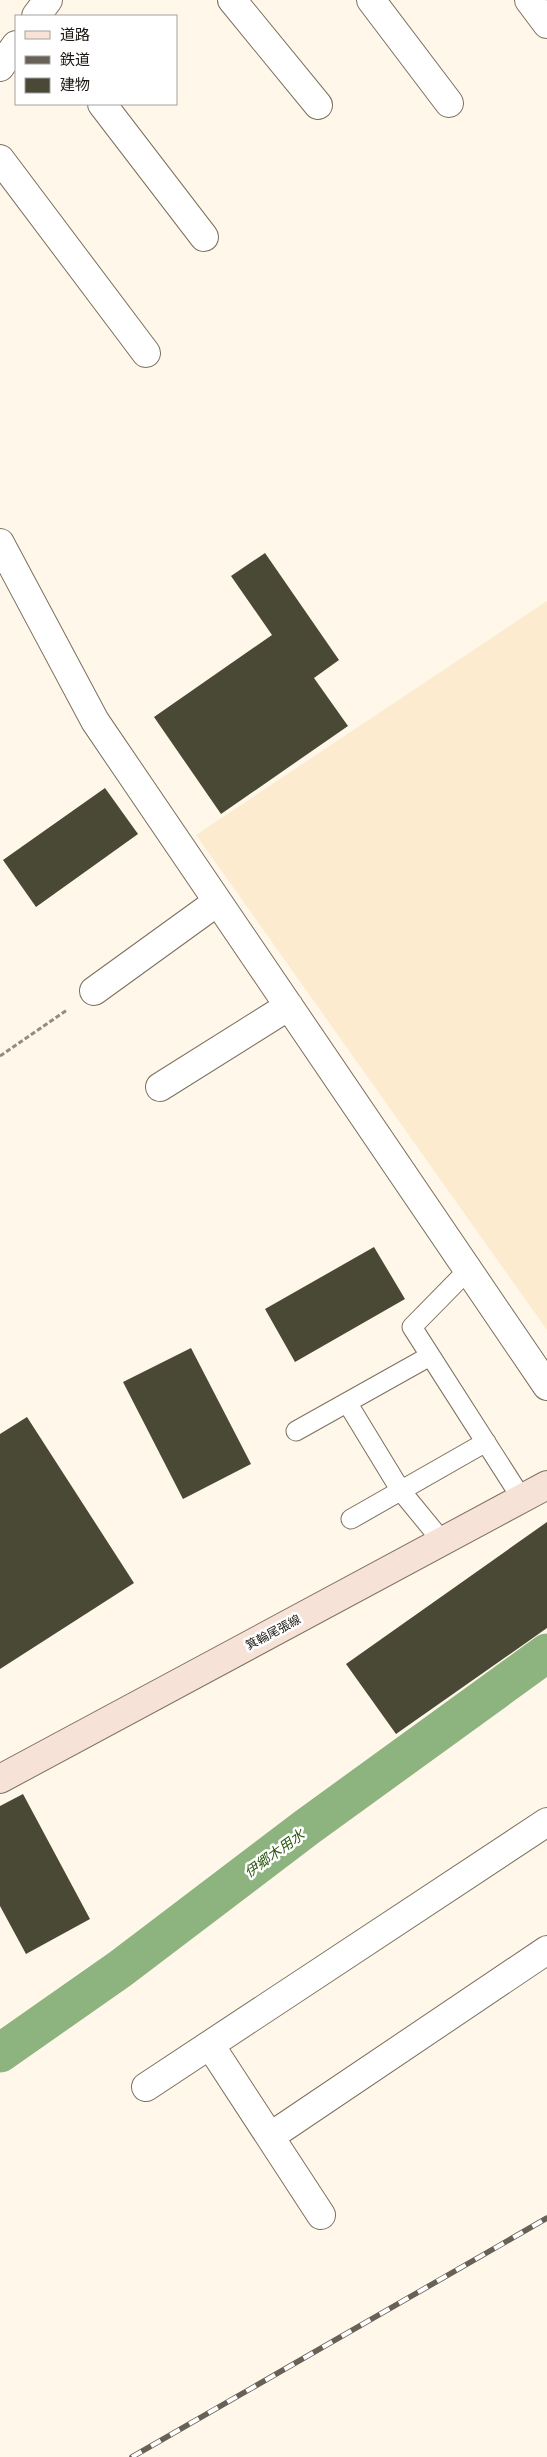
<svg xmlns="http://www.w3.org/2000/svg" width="547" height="2457" font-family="'PT Serif','Noto Sans JP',serif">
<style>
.built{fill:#fdebd0}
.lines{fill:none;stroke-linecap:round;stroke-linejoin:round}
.canal{stroke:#8db37e;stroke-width:39}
.building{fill:#494935}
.service-casing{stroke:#7c705e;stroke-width:21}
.minor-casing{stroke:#7c705e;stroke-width:30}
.secondary-casing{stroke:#7c705e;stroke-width:30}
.path{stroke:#938c82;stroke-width:3;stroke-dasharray:5 2.5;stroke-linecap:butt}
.service{stroke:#fff;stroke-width:19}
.minor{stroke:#fff;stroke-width:28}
.secondary{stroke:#f7e2d8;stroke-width:28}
.rail-casing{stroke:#676158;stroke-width:5.5}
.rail{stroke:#fff;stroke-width:4;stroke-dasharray:11;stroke-linecap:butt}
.labels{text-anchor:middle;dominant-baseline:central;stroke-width:5;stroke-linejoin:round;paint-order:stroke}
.street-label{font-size:12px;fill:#1c1710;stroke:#fff}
.water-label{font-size:14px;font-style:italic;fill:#28580d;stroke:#fff}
</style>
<rect width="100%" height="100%" fill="#fff7ea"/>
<path class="built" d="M547 601V1330L196 835Z"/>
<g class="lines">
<path class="canal" d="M0 2053 120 1969 307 1827 547 1653"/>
</g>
<path class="building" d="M265 553 339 660 314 678 348 726 221 814 154 717 272 635 231 576Z
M105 788 138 834 36 907 3 860Z
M374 1247 405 1299 295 1362 265 1309Z
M191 1348 251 1464 183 1499 123 1382Z
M27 1417 134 1583 0 1669V1434Z
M547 1522V1628L396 1734 346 1664Z
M23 1794 90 1919 26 1954 0 1906V1806Z"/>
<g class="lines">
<defs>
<path id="service" d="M468 1270 412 1327 522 1499
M348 1404 401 1491 442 1541
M296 1431 430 1356
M351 1519 486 1442"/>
<path id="minor" d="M232 0 318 105
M371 0 449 103
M529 0 547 24
M36 16 48 0
M0 67 16 45
M102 104 204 237
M0 159 146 353
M0 543 95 721 547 1386
M94 991 217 902
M160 1087 289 1006
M210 2045 321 2215
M146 2087 547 1822
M271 2136 547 1950"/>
<path id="secondary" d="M0 1779 547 1485"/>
</defs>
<use href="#service" class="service-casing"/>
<use href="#minor" class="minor-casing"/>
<use href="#secondary" class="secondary-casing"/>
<path class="path" d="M0 1056 67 1010"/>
<use href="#service" class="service"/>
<use href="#minor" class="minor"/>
<use href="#secondary" class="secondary"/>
<defs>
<path id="rail" d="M132 2457 547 2218"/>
</defs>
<use href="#rail" class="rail-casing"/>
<use href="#rail" class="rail"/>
</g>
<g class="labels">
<g class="street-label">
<text transform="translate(273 1632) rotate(-28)">箕輪尾張線</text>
</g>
<g class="water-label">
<text transform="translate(274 1853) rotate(-36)">伊郷木用水</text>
</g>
</g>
<rect x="15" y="15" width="162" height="90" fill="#ffffff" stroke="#a4a29f"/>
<rect x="25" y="31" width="25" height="8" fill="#f7e2d8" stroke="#a4a29f"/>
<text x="60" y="40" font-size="15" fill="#1c1710">道路</text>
<rect x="25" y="56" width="25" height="8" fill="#676158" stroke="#a4a29f"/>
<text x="60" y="65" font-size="15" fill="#1c1710">鉄道</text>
<rect x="25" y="78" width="25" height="15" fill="#494935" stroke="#a4a29f"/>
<text x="60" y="90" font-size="15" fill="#1c1710">建物</text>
</svg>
